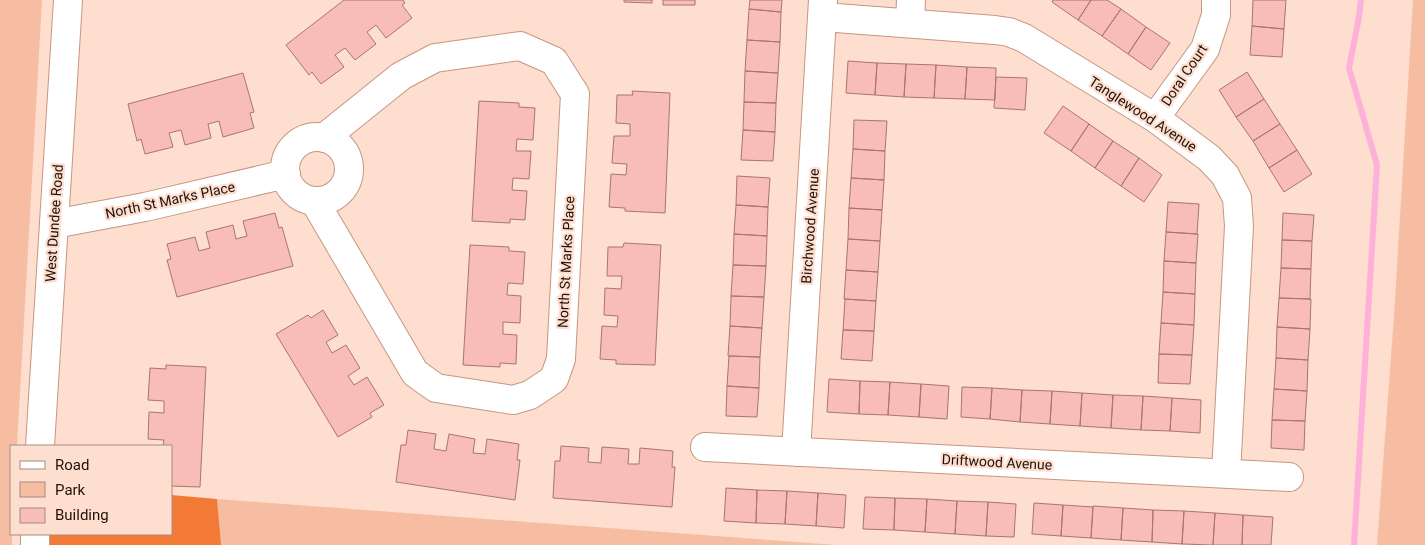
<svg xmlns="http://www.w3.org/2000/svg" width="1425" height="545" font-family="Roboto,sans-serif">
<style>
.green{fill:#f7bda2}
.forest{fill:#f37937}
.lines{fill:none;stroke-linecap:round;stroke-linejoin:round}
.stream{stroke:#fdb1d9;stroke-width:6}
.building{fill:#f7bdb6;stroke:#aa756f}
.minor-casing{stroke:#c7967f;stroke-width:30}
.major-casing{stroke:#c7967f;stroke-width:30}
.minor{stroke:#fff;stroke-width:28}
.major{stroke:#fff;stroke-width:28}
.labels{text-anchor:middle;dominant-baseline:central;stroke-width:4.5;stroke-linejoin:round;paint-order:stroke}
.street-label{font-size:14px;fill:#221108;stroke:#fddecf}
</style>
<rect width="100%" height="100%" fill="#fddecf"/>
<path class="green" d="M0 0H42L17 446H11L12 545H0Z
M1413 0H1425V545H1377L1394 316Z
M217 499 837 545H220Z"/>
<path class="forest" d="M171 495 217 499 221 545H37V534H171Z"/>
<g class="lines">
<path class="stream" d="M1354 545 1377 165 1349 68 1359 17 1361 0"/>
</g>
<path class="building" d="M344 0H403L405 3 402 5 412 18 386 38 376 25 367 32 376 44 355 60 345 48 335 55 344 67 321 84 312 72 309 75 286 45Z
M624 0H652V3L624 2Z
M663 0H695V5H663Z
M750 0H782L781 12 749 9Z
M1053 0H1091L1078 20 1052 2Z
M1091 0H1107L1121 9 1102 36 1078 20Z
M1253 0H1286L1284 29 1252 26Z
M749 9 781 12 780 42 747 40Z
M1121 9 1146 27 1128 54 1102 36Z
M1252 26 1284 29 1282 57 1250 55Z
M1146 27 1170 43 1151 70 1128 54Z
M747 40 780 42 778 73 745 71Z
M848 61 877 63 875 95 846 93Z
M877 63 906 64 904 97 875 95Z
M906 64 936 65 934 98 904 97Z
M936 65 967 67 965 99 934 98Z
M967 67 996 68 995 100 965 99Z
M745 71 778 73 776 103 744 102Z
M1247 72 1264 99 1236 117 1219 90Z
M243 73 254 112 250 113 254 128 223 137 219 121 208 124 211 138 185 145 181 130 169 133 173 147 145 154 141 139 137 141 128 104Z
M996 77 1027 78 1025 110 994 108Z
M632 91 670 93 665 213 625 211V208L609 207 611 174 626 175 627 164 612 163 614 136H630V124L616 123 617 95H633Z
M1264 99 1280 124 1253 141 1236 117Z
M479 101 519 103V107L535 108 533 140 517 139 516 151H531L529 179 513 178 512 190 527 191 525 220 510 219V223L472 221Z
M744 102 776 103 775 132 743 130Z
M1063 106 1089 124 1071 151 1044 133Z
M854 120 887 121 885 151 853 149Z
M1089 124 1113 141 1095 168 1071 151Z
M1280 124 1297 150 1269 168 1253 141Z
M743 130 775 132 773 161 741 160Z
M1113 141 1139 158 1121 186 1095 168Z
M853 149 885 151 884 180 851 178Z
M1297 150 1312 174 1284 192 1269 168Z
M1139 158 1162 175 1144 202 1121 186Z
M737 176 770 178 768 207 736 205Z
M851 178 884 180 882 210 849 208Z
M1168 202 1199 204 1197 234 1166 232Z
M736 205 768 207 767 236 734 234Z
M849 208 882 210 880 241 848 239Z
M275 213 279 228 282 227 293 266 177 297 167 260 171 259 167 244 195 237 199 251 210 248 206 232 233 225 236 239 247 236 243 221Z
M1283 213 1314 215 1312 241 1282 240Z
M1166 232 1198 234 1196 263 1164 261Z
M734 234 767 236 766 266 733 265Z
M848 239 880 241 878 272 846 270Z
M1282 240 1312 241 1311 269 1281 268Z
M624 243 661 245 655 365 616 364V360L600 359 602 326 617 327 618 316 604 315 605 288 621 289 622 276H607L608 247H623Z
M470 245 509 247V251L525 252 523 284 508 283 507 295 521 296 520 323 503 322V334L517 335 516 364 500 363V367L463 365Z
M1164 261 1196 263 1195 294 1163 292Z
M733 265 766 266 764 297 731 296Z
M1281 268 1311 269 1310 299 1279 298Z
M846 270 878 272 876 301 844 299Z
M1163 292 1195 294 1194 325 1161 323Z
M731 296 764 297 762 328 730 326Z
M1279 298 1311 299 1310 329 1277 327Z
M845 299 876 301 874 331 843 330Z
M323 310 338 335 326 342 332 353 346 345 360 368 348 376 354 385 367 377 384 405 370 413 372 417 338 437 276 334 308 315 311 318Z
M1161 323 1194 325 1192 355 1159 354Z
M730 326 762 328 760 357 728 356Z
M1277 327 1310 329 1308 360 1276 358Z
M843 330 874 331 872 361 841 359Z
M1159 354 1192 355 1190 384 1158 383Z
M729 356 760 357 759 388 727 386Z
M1276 358 1308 360 1307 391 1274 389Z
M166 365 206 367 200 487 171 486V446H163L164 440 148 439 149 412 164 413V401L148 400 150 368 166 369Z
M829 379 860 381 859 414 827 412Z
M860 381 890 382 888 415 859 414Z
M890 382 921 384 919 417 888 415Z
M921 384 949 386 947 419 919 417Z
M727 386 759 388 757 417 726 416Z
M962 387 992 388 990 419 961 417Z
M992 388 1022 390 1020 422 990 419Z
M1274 389 1307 391 1305 421 1272 420Z
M1022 390 1052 391 1050 424 1020 422Z
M1052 391 1082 393 1080 426 1050 424Z
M1082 393 1113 395 1111 428 1080 426Z
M1113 395 1143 396 1141 430 1111 428Z
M1143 396 1172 398 1170 431 1141 430Z
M1172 398 1201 400 1200 433 1170 431Z
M1272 420 1305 421 1304 450 1271 448Z
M408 430 436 434 434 449 446 451 449 434 475 439 473 453 485 454 487 439 519 444 517 460H520L515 500 396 482 401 445H406Z
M561 446 589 448 588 462 601 463 602 447 629 449 628 464H639L640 448 673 451 672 467H675L672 507 553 498 555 461H560Z
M726 488 757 490 756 523 724 521Z
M757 490 787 491 785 524 756 523Z
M787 491 818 493 816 526 785 524Z
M818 493 846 495 844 528 816 526Z
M865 497 895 498 894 530 863 529Z
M895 498 927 499 925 532 894 530Z
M927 499 957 501 955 534 925 532Z
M957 501 988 502 986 536 955 534Z
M988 502 1016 504 1014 537 986 536Z
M1034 503 1063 505 1061 536 1032 534Z
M1063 505 1093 507 1091 538 1061 536Z
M1093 506 1123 508 1121 540 1091 538Z
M1123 508 1153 510 1152 542 1121 540Z
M1153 510 1184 511 1182 544 1152 542Z
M1184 511 1215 513 1213 545 1182 544Z
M1215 513 1243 515 1242 545H1213Z
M1243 515 1273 517 1271 545H1242Z"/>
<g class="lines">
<defs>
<path id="minor" d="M823 17 995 30 1009 32 1024 38 1155 118 1209 158 1225 175 1237 198 1239 226 1226 474
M910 23 911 0
M1155 118 1205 49 1216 15V0
M285 169a32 32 0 1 1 64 0a32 32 0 1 1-64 0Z
M315 202 415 373 436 388 513 400 530 395 554 379 561 359 575 94 554 61 520 46 435 58 401 76 324 138
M54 224 145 207 286 174
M705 447 1289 477
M796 452 823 0"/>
<path id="major" d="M40 446 68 0
M35 545V534"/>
</defs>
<use href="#minor" class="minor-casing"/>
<use href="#major" class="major-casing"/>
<use href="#minor" class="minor"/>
<use href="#major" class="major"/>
</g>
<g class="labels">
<g class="street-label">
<text transform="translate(1184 75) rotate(-56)">Doral Court</text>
<text transform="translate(1143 114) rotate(33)">Tanglewood Avenue</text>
<text transform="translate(170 200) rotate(-12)">North St Marks Place</text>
<text transform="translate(54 223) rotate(-86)">West Dundee Road</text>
<text transform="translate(810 226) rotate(-86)">Birchwood Avenue</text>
<text transform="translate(566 262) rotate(-87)">North St Marks Place</text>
<text transform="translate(997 462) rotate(3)">Driftwood Avenue</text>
</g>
</g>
<rect x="10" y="445" width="162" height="90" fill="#fddecf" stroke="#a58c7f"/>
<rect x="20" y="461" width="25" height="8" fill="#ffffff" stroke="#a58c7f"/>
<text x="55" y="470" font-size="15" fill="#221108">Road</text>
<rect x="20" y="482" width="25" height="15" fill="#f7bda2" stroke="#a58c7f"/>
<text x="55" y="495" font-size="15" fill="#221108">Park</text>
<rect x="20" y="508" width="25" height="15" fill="#f7bdb6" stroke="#a58c7f"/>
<text x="55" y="520" font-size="15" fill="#221108">Building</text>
</svg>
